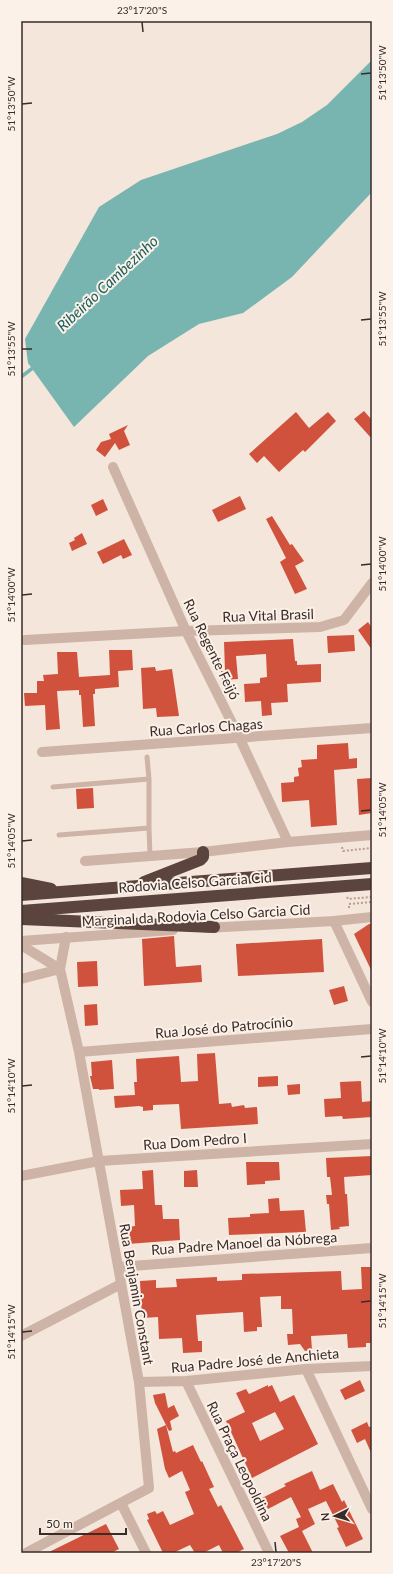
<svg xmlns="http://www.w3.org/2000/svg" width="393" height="1574" font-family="Lato,sans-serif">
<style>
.water{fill:#78b4b0}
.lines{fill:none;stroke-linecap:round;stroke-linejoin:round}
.stream{stroke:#78b4b0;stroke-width:3.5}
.building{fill:#d0523d;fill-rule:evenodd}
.path{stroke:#b99e90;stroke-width:2;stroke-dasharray:2 2;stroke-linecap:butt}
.service{stroke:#cdb4a6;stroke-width:5}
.minor{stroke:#cdb4a6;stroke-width:10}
.tertiary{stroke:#cdb4a6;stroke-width:10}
.motorway{stroke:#5b443e;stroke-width:12}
.ticks{fill:none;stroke:#392b28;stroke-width:1.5}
.labels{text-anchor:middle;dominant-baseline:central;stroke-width:4;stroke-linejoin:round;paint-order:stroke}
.street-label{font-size:14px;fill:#392b28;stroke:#fbf1e8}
.water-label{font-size:15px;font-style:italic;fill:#195e5c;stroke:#fbf1e8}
.neatline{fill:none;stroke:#392b28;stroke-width:1.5}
.ticks-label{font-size:10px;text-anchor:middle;fill:#392b28}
</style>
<rect width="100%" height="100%" fill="#f4e6db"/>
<path class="water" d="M372 60V192L292 277 243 313 199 324 148 356 74 427 28 363 25 339 99 207 141 180 277 134 302 122 327 105Z"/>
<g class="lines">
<path class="stream" d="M21 377 34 367"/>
</g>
<path class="building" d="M364 411 372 420V439L354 419Z
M296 412 309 428 328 412 336 421 305 452 303 450 279 472 264 456 257 463 249 454Z
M128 425 124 431 130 445 119 450 115 443 105 457 96 450 101 442 111 439 109 434Z
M240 496 246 509 218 522 212 510Z
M103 499 108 510 96 516 91 505Z
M272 516 290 545 292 544 304 561 295 566 307 589 295 594 280 562 286 558 266 519Z
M82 533 87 544 72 551 69 543 75 540 74 538Z
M124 539 132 555 123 559 121 555 103 564 97 552Z
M368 622 372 628V650L358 630Z
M354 635 355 651 328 653 327 636Z
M293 639 295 661H297V665L321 664V682L287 684 288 702 271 703 272 715 262 716 261 701 245 702 244 684 260 683V678L267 677 266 654 236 656 238 679 222 680 221 671H225L224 642Z
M109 650H132L133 670 118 671 119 687 95 689V694H93L95 726 83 727 81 695H79V690L57 691 60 729 46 730 45 705 25 706 24 693H37V681H44L43 675 58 674 57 652H77L79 677 110 675Z
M155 667 156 671 172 669 179 716 157 717 156 708 143 709 141 668Z
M348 743 349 759 357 758V768L334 770 337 825 311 827 309 800 282 802 281 783 294 782V777L299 776 298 768 302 767 301 760 317 759V745Z
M372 778V813L359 815 357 779Z
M93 788 94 808 77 809 76 789Z
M369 924H372V972L354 934Z
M174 936 176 967 201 965 202 982 144 986 142 939Z
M322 939 324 972 238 976 236 944Z
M97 961 98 986 78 987 77 962Z
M344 986 348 1001 334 1005 329 990Z
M97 1004 98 1025 85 1026 84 1005Z
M215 1053 219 1104 231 1103 232 1107 244 1105 245 1108 257 1107 258 1124 181 1129 179 1104 153 1105V1110L143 1111V1107L139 1106 115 1108 114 1096 135 1095 134 1082H137L136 1059 179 1056 181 1082 198 1081 197 1054Z
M112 1060 114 1089 99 1090V1089H93L90 1076H92L91 1062Z
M278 1076V1086L258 1087V1077Z
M361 1081 362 1102 372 1101V1117L343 1119 342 1116 325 1117 324 1099 341 1098 340 1082Z
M300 1084V1094L288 1095 287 1085Z
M372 1156V1175L344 1177 345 1194H347L349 1226 339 1227 340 1229 331 1230 329 1204H327L326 1195H332L330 1177H327L326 1158Z
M246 1162H279L280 1180 265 1181V1184L247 1185Z
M153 1170 155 1205H162L163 1219H179L180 1240 128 1244 127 1227 135 1226 134 1205 121 1206 120 1190 143 1189 142 1171Z
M197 1170 198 1187H184V1171Z
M279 1198 280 1211 304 1210 306 1232 229 1235 228 1218 250 1217V1214L269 1213 268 1199Z
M361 1267H372V1343H366V1347L348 1348 347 1334 311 1336 312 1350 305 1351 300 1344 288 1345 287 1334H293L292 1309H281V1296L260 1297 262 1327H257V1331L244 1332 243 1312 196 1315 198 1341H202V1352L183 1353 182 1338 159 1339 158 1317 142 1318 140 1281 156 1280V1288L177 1287 176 1279 217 1277V1281L242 1280V1274L341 1271 342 1290 362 1289Z
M360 1380 365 1391 345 1400 340 1390Z
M268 1385V1387L272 1385 280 1402 294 1395 318 1444 252 1478 226 1421 245 1412 236 1393 246 1389 249 1394ZM275 1412 284 1429 260 1441 252 1423Z
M165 1393 168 1408 174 1405 179 1416 170 1421 172 1430 169 1431 166 1425 173 1452 175 1451 176 1453 193 1445 201 1462 202 1461 214 1487 209 1489 218 1507 221 1505 244 1549 236 1553H223L219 1545 203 1553H195L190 1545 173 1553H163L147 1520 149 1519 147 1514 155 1511 157 1514 163 1511 170 1525 194 1514 185 1492 190 1490 182 1471 169 1478 165 1469 157 1429 166 1425 155 1403 153 1395Z
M367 1422 369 1427 372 1426V1455L365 1439 357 1443 351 1430Z
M312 1471 320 1490 333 1484 342 1502 344 1500 363 1539 346 1547 337 1528 339 1527 326 1501 308 1509 315 1524 302 1531 313 1553H289L280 1536 299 1527 296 1519 301 1517 291 1497 268 1509 262 1498 286 1486 284 1484Z
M106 1524 119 1549 111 1553H47Z"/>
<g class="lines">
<path class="path" d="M342 847 343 851 372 848
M347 897 348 899 372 897
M349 908V904L372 902"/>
<path class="service" d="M53 787 149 779 147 757
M149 828 150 856
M59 835 149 828V779"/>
<path class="minor" d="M113 467 186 631 240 739 288 842
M25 640 186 631 320 627 344 620 372 583
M42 752 372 728
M334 921 372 1002
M21 945 60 969
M21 979 60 969
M79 1052 372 1029
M21 1176 99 1161 372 1144
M118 1267 372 1248
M21 1336 121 1284
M306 1369 372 1509
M186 1381 269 1553
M139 1382 186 1381 306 1369 372 1366
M121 1503 146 1553
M26 1553 149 1488 139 1382 79 1052 60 969 66 937"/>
<path class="tertiary" d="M85 861 203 852 288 842 372 835
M207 928 334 921 372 917
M21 941 173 930"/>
<path class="motorway" d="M144 882 200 860 203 857V852
M21 883 51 889
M21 895 372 868
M21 911 372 884
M21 919 214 927"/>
</g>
<path class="ticks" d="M142 22 143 32M361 74 371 73M22 104 32 103M361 320 371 319M22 349H32M361 565 371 564M22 595 32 594M361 811 371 810M22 841 32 840M361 1057 371 1056M22 1086 32 1085M361 1302 371 1301M22 1332 32 1331M275 1542 276 1552"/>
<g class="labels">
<g class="street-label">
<text transform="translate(268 615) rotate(-2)">Rua Vital Brasil</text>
<text transform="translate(212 649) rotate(64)">Rua Regente Feijó</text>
<text transform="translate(206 727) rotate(-4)">Rua Carlos Chagas</text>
<text transform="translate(195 882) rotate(-4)">Rodovia Celso Garcia Cid</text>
<text transform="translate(196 915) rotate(-3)">Marginal da Rodovia Celso Garcia Cid</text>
<text transform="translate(224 1027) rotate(-5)">Rua José do Patrocínio</text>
<text transform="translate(195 1141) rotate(-4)">Rua Dom Pedro I</text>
<text transform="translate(244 1243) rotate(-4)">Rua Padre Manoel da Nóbrega</text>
<text transform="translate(137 1294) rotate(80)">Rua Benjamin Constant</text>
<text transform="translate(255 1360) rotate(-5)">Rua Padre José de Anchieta</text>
<text transform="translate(240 1461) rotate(64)">Rua Praça Leopoldina</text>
</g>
<g class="water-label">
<text transform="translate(107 283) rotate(-43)">Ribeirão Cambezinho</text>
</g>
</g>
<rect width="393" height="1574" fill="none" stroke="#fbf1e8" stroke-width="44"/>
<g transform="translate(335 1516) rotate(265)" stroke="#fbf1e8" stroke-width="3" paint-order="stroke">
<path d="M0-3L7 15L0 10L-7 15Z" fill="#392b28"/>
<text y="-6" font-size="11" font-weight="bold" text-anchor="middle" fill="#392b28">N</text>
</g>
<path d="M40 1528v6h86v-6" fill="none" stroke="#392b28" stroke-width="2"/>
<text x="46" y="1528" font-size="12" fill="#392b28" stroke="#fbf1e8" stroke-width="3" paint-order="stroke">50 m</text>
<rect x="22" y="22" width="349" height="1530" class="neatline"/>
<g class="ticks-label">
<text x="142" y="14">23°17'20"S</text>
<text transform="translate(382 73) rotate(-90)" y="4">51°13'50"W</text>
<text transform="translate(11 104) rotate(-90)" y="4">51°13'50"W</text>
<text transform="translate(382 319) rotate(-90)" y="4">51°13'55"W</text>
<text transform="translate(11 349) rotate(-90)" y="4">51°13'55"W</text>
<text transform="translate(382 564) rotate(-90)" y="4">51°14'00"W</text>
<text transform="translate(11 595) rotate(-90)" y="4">51°14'00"W</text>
<text transform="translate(382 810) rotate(-90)" y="4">51°14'05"W</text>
<text transform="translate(11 841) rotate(-90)" y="4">51°14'05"W</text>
<text transform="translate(382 1056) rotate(-90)" y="4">51°14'10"W</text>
<text transform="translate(11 1086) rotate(-90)" y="4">51°14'10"W</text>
<text transform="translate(382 1301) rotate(-90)" y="4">51°14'15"W</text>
<text transform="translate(11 1332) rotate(-90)" y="4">51°14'15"W</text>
<text x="276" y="1566">23°17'20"S</text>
</g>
</svg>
